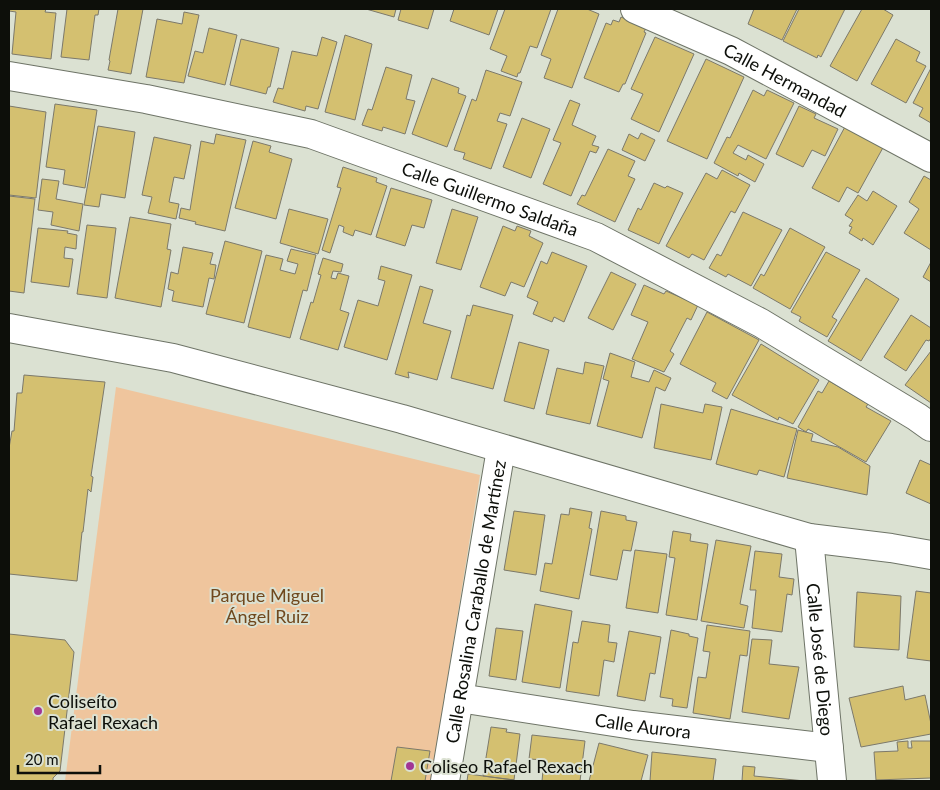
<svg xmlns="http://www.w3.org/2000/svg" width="940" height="790" font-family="Lato,sans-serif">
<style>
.green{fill:#efc59d}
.building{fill:#d4c070;stroke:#7c796b}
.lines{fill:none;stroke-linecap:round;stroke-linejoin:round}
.street-casing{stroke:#6e7467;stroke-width:30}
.street{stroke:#fff;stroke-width:28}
.poi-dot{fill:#a13595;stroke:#dbe1d2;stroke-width:2}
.labels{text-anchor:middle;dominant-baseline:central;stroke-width:4;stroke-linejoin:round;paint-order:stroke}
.street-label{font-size:18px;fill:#0d0f0a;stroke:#dbe1d2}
.park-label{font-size:18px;fill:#70481d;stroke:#dbe1d2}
.poi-label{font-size:18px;fill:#0d0f0a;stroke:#dbe1d2;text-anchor:start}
</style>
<rect width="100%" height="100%" fill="#dbe1d2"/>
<path class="green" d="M116 387 480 475 431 781H65Z"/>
<path class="building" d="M10 9H46L45 12 56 13 51 59 12 54 16 12 9 11Z
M67 9H99L98 15H95L89 60 61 57Z
M118 9H143L131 74 108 70 110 61 109 60Z
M366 9H396L394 17Z
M401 9H434L428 29 398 20Z
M454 9H498L489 35 450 21Z
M505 9H551L537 48 530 46 520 73H518L517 77 501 71 507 56 490 49Z
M558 9H587L599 14 572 88 544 78 551 59 541 55Z
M754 9H797L782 40 748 24Z
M799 9H845L821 57 818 55 817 58 783 41Z
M862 9H883L893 15 857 81 830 66Z
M184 12 199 15 184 83 146 77 157 19 182 24Z
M621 17 646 28 644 32 646 33 625 84H623L619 92 584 78 606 23 611 25 613 20 619 22Z
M209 28 237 35 225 85 188 76 195 51 203 53Z
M345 35 372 44 355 120 325 112Z
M322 37 337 42 318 109 306 106 305 111 273 102 278 88 283 89 292 51 317 56Z
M655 37 694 54 659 132 631 119 643 94 631 89Z
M241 39 279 48 270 87H268L266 94 230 85Z
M896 39 920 52 916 61 926 66 906 103 871 84Z
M706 59 744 77 707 159 667 141Z
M386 67 412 75 406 99 415 101 405 134 383 127 382 131 362 125 368 109 372 110Z
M931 68V123L919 116 923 108 913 103Z
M486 70 522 82 510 116 500 113 497 121 507 124 491 169 463 159 465 153 454 150 472 99 476 101Z
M432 78 459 88 458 93 466 96 447 147 412 134Z
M753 90 764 96 767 90 794 103 766 159 738 145 733 153 746 160 748 155 764 164 755 182 739 173 738 176 714 163 727 137 730 138Z
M570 100 580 104 572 125 596 136 592 145 599 147 596 153 590 151 571 196 543 184 561 143 553 140Z
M55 104 97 110 85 188 63 184 65 170 46 167Z
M9 106 46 112 36 198 9 195Z
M799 106 816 114 814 118 838 129 825 156 812 150 803 167 776 154Z
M522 118 550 129 531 178 503 167Z
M847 123 885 144 858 193 847 187 839 202 812 188Z
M98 126 135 132 125 198 101 194 99 207 84 205Z
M641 133 655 140 645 161 622 150 629 134 638 139Z
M216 134 246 140 225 231 195 224 196 222 179 218 181 208 190 210 201 141 214 144Z
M154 137 191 145 184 179 174 177 169 202 179 204 176 219 148 213 152 197 142 195Z
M253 141 271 146 269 152 292 159 276 219 235 208Z
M608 149 635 161 628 176 635 179 615 222 577 204 582 195 585 196Z
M343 167 377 178 376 182 387 186 371 235 355 230 353 236 343 232 344 227 339 225 330 253 322 250 341 188 337 187Z
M722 170 750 185 735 213 731 211 704 260 692 254 689 258 666 246 706 173 717 179Z
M924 176 931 180V250L904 233 919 209 909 202Z
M42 179 59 181 56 199 83 204 79 231 51 225 53 212 38 210Z
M654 183 665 188 667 186 683 193 659 244 628 230 638 208 641 210Z
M391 188 432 200 424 228 412 225 405 246 376 237Z
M873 191 897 206 873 245 863 238 862 241 849 233 852 227 849 226 853 220 845 215 858 195 867 201Z
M9 196 35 199 24 293 9 291Z
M289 209 328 219 318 254 280 243Z
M452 209 478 217 461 270 436 263Z
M743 212 782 230 751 286 728 274 726 277 709 268 717 254 721 256Z
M130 217 171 224 167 249 171 250 161 307 115 298Z
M87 225 116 228 107 298 77 294Z
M503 226 515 231 517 226 531 231 529 236 543 243 524 287 511 282 505 296 480 287Z
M38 228 68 231 67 233 77 235 76 249 65 247 64 258 73 259 69 287 31 282Z
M790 228 825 247 790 309 753 288 761 274 764 276Z
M225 241 262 251 244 323 206 314Z
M183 247 213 253 210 264 216 265 214 279 209 278 203 307 172 301 174 291 168 289 171 272 178 274Z
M291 249 316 255 307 291 303 290 290 338 248 327 266 255 283 259 280 270 295 274 298 264 287 261Z
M552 252 587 266 564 322 554 317 552 322 533 314 538 302 527 297 541 261 547 264Z
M826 252 860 270 832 317 837 320 827 337 799 321 801 317 791 312Z
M323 258 343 264 341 272 333 271 331 278 336 279 338 273 349 276 340 310 349 313 338 350 300 339 311 302 313 303 321 275 318 274Z
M931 262V282L923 277Z
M381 266 412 275 387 360 344 347 358 300 378 306 385 281 378 279Z
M611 272 636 284 613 330 588 318Z
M866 278 899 299 861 361 828 341Z
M644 285 664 294 666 291 698 305 691 320 687 318 670 351 674 354 664 372 632 359 648 322 631 315Z
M420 286 433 290 423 323 451 331 437 380 408 372 409 378 395 374Z
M473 305 513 315 493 389 451 378 467 315 470 316Z
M707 312 759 340 727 399 712 391 716 383 680 364Z
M911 315 931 328V338L929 341 926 340 906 371 884 357Z
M519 342 549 350 534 409 504 401Z
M761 344 819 380 793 424 779 417 778 420 732 395Z
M931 351V403L905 385Z
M610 353 635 362 631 377 649 382 654 370 671 378 665 391 656 387 642 438 597 426 609 381 603 379Z
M585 362 604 366 590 424 546 414 557 368 583 374Z
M24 375 105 382 91 476 93 477 91 492 88 489 83 532H82L77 581 9 574V448L12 431H14L17 393H22Z
M829 381 868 404 866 407 891 421 866 462 808 429 806 432 798 427 818 391 822 393Z
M661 404 703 413 705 404 722 407 711 460 654 448Z
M731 409 797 429 784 477 759 470 757 475 716 464Z
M798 430 813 434 811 441 838 447 870 466 867 495 787 478Z
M920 460 931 465V504L906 493Z
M570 508 592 512 589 528 592 529 579 599 540 591 545 563 552 564 561 514 569 515Z
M514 511 545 515 536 575 504 570Z
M601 511 626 516V520L637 522 631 551 623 550 617 580 590 575Z
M673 531 691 534 690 541 708 544 697 620 666 615 675 558 669 557Z
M716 540 751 546 740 604 748 606 744 628 701 621Z
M635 550 667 554 658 613 626 608Z
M755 551 782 554 779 577 794 579 792 595 787 594 782 632 752 628 756 590H750Z
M916 591 931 593V661L907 658Z
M857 592 901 596 899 650 854 647Z
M535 604 572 611 560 688 522 682Z
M582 621 610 625 608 642 617 643 614 662 604 660 599 696 566 691 573 642 578 643Z
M707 625 750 631 747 656 740 655 730 719 693 713 698 677 706 678 710 652 703 651Z
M496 628 523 631 516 680 489 676Z
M671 630 689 634V636L698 638 687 708 672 706 673 699 660 697Z
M629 631 661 637 655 674 650 673 645 701 617 696Z
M9 634 65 640 74 652 60 771 53 778V781H9Z
M752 639 772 640 769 664 799 667 789 719 742 712Z
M903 686 905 700 925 695 931 724V734L861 747 849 698Z
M491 727 507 729 506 732 520 734 514 780 483 776Z
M532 735 585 741 580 781H542L544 760 529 759Z
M908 741V748H912L911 741H931V778L876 780 874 752 898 751 897 742Z
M599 743 648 755 641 781H589Z
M397 747 430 751 425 781H391Z
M652 752 716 759 713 781H650Z
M743 766 755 767 754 776 805 781H742Z
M468 774 514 780 513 781H467Z"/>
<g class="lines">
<defs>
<g id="street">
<path id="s1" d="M635 9 731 51 931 158"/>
<path id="s2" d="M9 76 146 99 311 134 596 237 761 323 917 417 931 427"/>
<path d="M9 328 173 358 402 419 809 538 891 548 931 555"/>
<path id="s3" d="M809 538 832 781"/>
<path id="s4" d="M459 698 633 725 829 748"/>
<path id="s5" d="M445 781 501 449"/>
</g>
</defs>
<use href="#street" class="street-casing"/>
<use href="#street" class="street"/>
</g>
<g class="poi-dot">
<circle cx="38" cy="711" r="5"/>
<circle cx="410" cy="766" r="5"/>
</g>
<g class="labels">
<g class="street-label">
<text stroke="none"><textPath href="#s1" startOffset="166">Calle Hermandad</textPath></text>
<text stroke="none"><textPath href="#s2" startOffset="498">Calle Guillermo Saldaña</textPath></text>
<text stroke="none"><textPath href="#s5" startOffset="182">Calle Rosalina Caraballo de Martínez</textPath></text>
<text stroke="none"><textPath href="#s3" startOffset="122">Calle José de Diego</textPath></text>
<text stroke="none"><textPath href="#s4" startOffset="186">Calle Aurora</textPath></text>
</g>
<g class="park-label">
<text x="267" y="595">Parque Miguel<tspan x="267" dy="21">Ángel Ruiz</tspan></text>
</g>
<g class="poi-label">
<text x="48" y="701">Coliseíto<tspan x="48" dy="21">Rafael Rexach</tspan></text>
<text x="420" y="766">Coliseo Rafael Rexach</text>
</g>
</g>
<rect width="940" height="790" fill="none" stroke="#0d0f0a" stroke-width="20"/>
<path d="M18 765v8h82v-8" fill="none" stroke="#0d0f0a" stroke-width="2.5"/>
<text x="25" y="765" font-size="15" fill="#0d0f0a" stroke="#dbe1d2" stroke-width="4" paint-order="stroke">20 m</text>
</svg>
